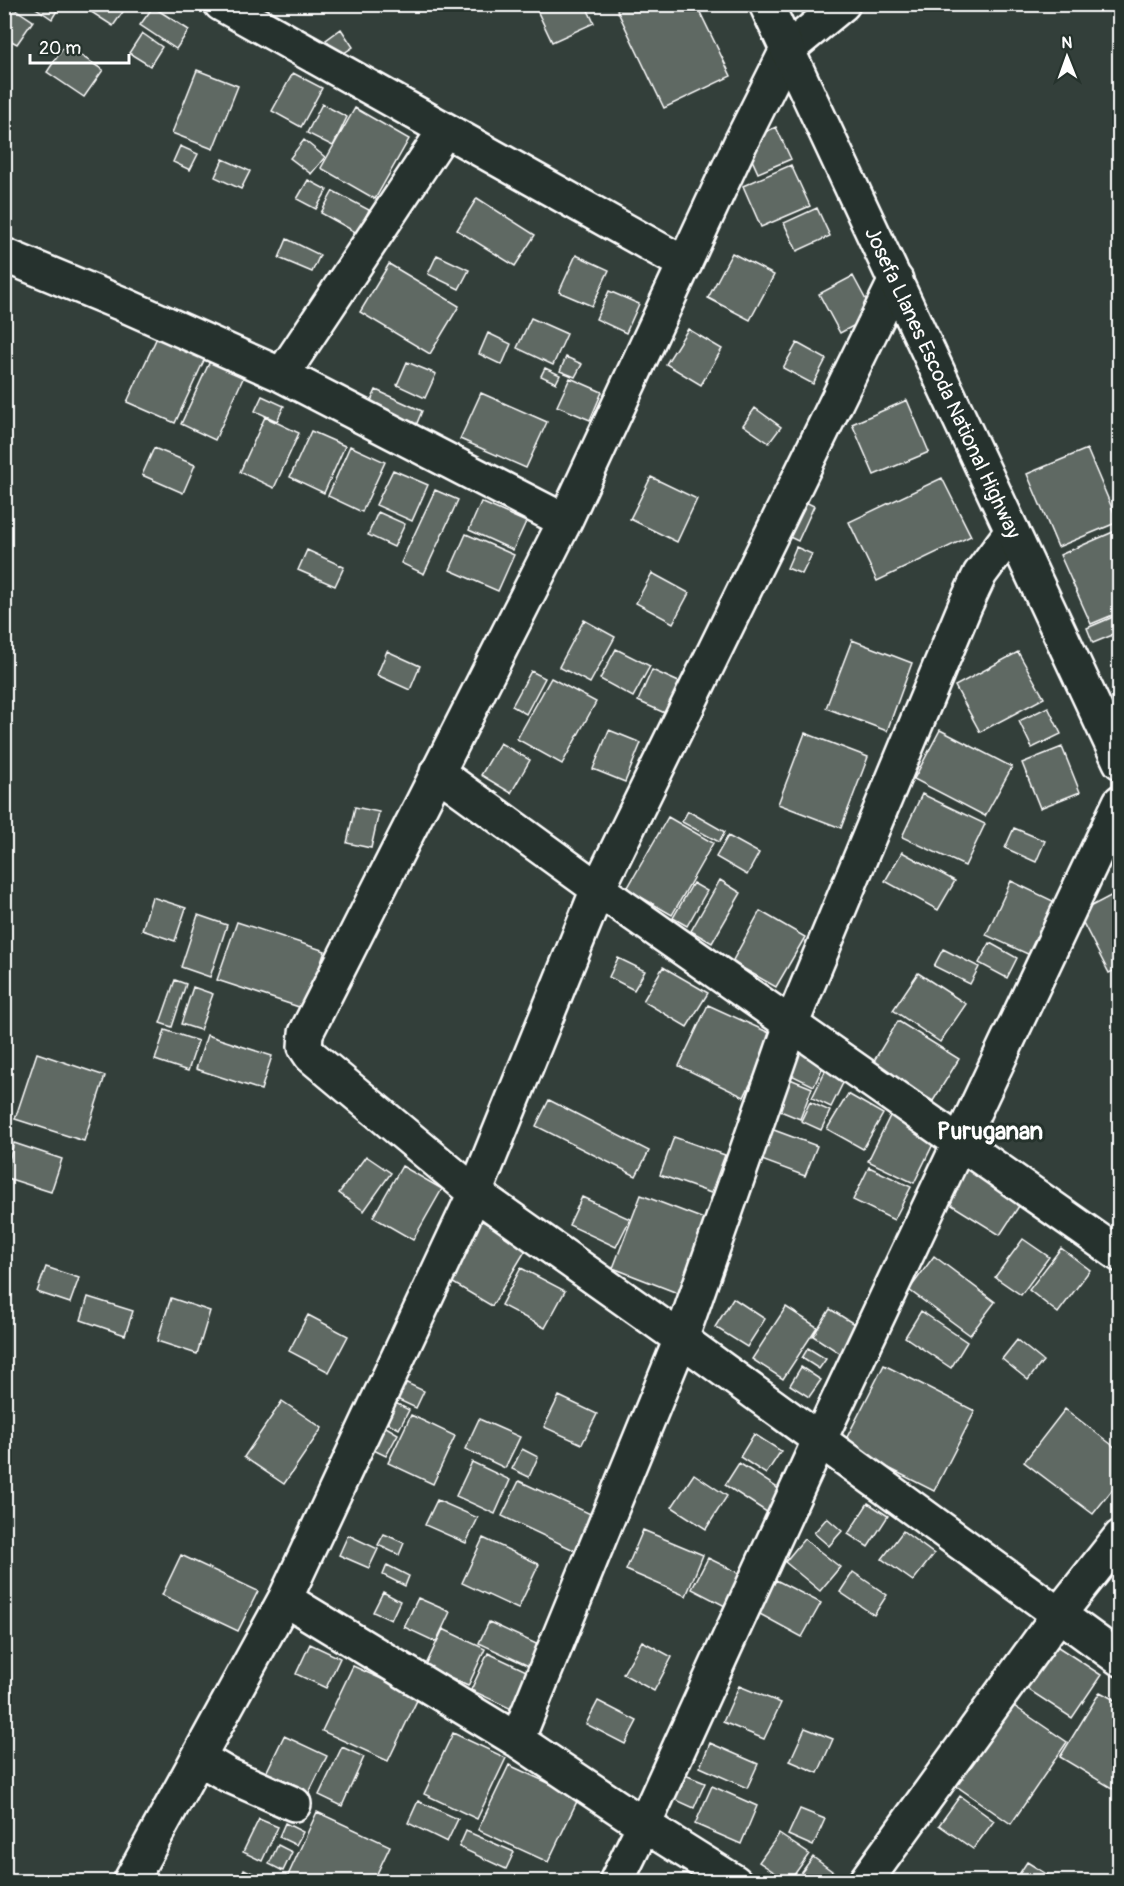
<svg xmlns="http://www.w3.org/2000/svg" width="1124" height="1886" font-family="Pangolin,sans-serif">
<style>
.building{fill:#5f6964;stroke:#fff;stroke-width:1.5}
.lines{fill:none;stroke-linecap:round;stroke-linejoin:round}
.minor-casing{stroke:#fff;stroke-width:38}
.primary-casing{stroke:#fff;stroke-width:38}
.minor{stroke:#26332d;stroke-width:33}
.primary{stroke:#26332d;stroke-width:33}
.labels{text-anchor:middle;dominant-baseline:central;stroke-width:6;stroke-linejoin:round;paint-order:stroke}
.street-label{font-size:21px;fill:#fff;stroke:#26332d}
.quarter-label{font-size:24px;font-weight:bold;fill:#fff;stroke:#26332d}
</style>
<rect width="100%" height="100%" fill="#333f3a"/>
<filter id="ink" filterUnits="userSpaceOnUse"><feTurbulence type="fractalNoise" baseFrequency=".0167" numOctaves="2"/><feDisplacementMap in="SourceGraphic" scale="12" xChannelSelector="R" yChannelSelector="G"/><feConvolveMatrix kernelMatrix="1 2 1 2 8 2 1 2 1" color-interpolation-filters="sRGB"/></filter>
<g filter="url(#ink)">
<path class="building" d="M34 4H61L52 19 33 6Z
M87 4H125L127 6 113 26 85 8Z
M534 4H585L594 23 552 42Z
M628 4H696L731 76 664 108 617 10Z
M12 7 33 21 17 44 4 37V18Z
M153 7 189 30 176 49 140 25Z
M341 29 353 47 338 57 326 40Z
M142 33 162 47 150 66 129 53Z
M65 45 103 70 84 97 47 72Z
M197 70 238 86 213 149 172 133Z
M293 73 322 88 301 127 272 111Z
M322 104 347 117 333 146 307 133Z
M355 108 409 139 375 199 321 168Z
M776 127 791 159 758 173 744 142Z
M304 140 325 157 311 174 290 158Z
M180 146 198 154 190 170 173 162Z
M223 159 250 171 241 189 215 177Z
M791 165 810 206 761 227 743 186Z
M308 180 327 190 316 209 297 199Z
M333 191 369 210 357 233 321 213Z
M477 198 535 235 515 266 457 230Z
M817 208 830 236 797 251 784 223Z
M287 239 320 255 312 272 279 258Z
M732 253 774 275 750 320 708 298Z
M437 255 469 270 459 289 428 274Z
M576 255 609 270 592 306 559 292Z
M389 264 459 306 430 354 360 312Z
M853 276 874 315 840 333 819 294Z
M609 291 639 304 626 333 596 319Z
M531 318 567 334 553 365 517 348Z
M688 329 722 349 701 385 666 364Z
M159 333 207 354 175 423 127 402Z
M488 333 511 344 502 365 479 354Z
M797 343 826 359 813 384 783 368Z
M566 357 582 364 575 377 560 371Z
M211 359 245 374 215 440 181 424Z
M407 362 436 374 425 398 397 385Z
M545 368 560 375 556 383 541 376Z
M570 378 602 392 590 420 557 406Z
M376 390 422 411 412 435 365 414Z
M481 393 547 422 526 468 460 439Z
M262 396 284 406 277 421 255 411Z
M907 400 929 452 874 475 852 424Z
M755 408 781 427 769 443 743 425Z
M265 417 299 433 274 488 240 472Z
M311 431 345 446 324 493 290 477Z
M350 446 385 462 362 512 328 496Z
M154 448 195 465 183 493 142 475Z
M1087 449 1118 522 1058 547 1027 474Z
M393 470 428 485 412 521 376 505Z
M651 477 697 499 677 542 630 519Z
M942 478 971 536 877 581 849 522Z
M435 490 458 500 424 574 401 563Z
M797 498 814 506 798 541 781 533Z
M481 502 526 522 513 550 469 530Z
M378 512 405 524 394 547 368 535Z
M1120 529V612L1091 624 1060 555Z
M466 534 514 555 498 591 450 570Z
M796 547 812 554 802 574 787 568Z
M307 550 344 567 335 586 298 570Z
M652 573 689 593 673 623 636 603Z
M1120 614V632L1093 643 1087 628Z
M584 620 615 637 590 683 559 667Z
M852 640 912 663 887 731 826 708Z
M616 649 650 666 633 697 600 679Z
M387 651 420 666 410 690 377 675Z
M1018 652 1044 698 980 732 955 686Z
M652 670 681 683 667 714 638 701Z
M531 671 545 678 526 714 512 706Z
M551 678 596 702 562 764 517 739Z
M1048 707 1061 734 1032 748 1019 721Z
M609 730 641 743 625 782 593 769Z
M940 730 1012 767 985 816 914 779Z
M805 733 868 757 841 828 778 804Z
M500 743 530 760 511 793 481 775Z
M1062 747 1080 792 1040 808 1022 763Z
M922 794 985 824 965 866 902 837Z
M355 807 379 812 371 848 347 843Z
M688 811 725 832 719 842 682 822Z
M668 817 713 843 672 915 627 889Z
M1014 828 1045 841 1036 862 1005 848Z
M728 836 759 853 747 875 716 857Z
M902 852 955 881 938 910 885 881Z
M720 880 741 893 712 943 691 931Z
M1011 881 1055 902 1030 955 986 935Z
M693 883 707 891 687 926 673 918Z
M1120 891V968L1109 973 1078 913Z
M152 897 186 908 175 941 142 930Z
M760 911 805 937 776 987 732 962Z
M198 915 227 925 210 977 181 967Z
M237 922 325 951 305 1009 217 980Z
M990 943 1017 958 1007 978 979 963Z
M943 949 979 967 970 984 934 966Z
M618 958 645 971 634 990 609 977Z
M663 967 708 993 687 1027 643 1001Z
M918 973 966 1004 940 1042 893 1010Z
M175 980 186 984 172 1027 160 1023Z
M193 987 213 994 200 1030 181 1024Z
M708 1005 774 1035 744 1097 679 1066Z
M898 1021 959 1059 933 1101 872 1064Z
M165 1030 198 1041 188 1071 155 1060Z
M207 1035 272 1056 261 1090 196 1069Z
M799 1044 827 1058 814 1086 785 1072Z
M37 1053 105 1076 84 1141 15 1119Z
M830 1061 849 1071 831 1107 812 1098Z
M785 1077 812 1088 800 1119 773 1108Z
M848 1094 883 1114 863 1149 827 1129Z
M549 1100 649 1151 636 1176 536 1126Z
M810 1102 830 1111 821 1130 801 1121Z
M891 1114 937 1136 914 1183 868 1161Z
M763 1126 817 1146 805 1176 751 1156Z
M674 1137 725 1155 711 1193 660 1175Z
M14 1143 62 1159 51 1192 4 1177Z
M366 1156 391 1173 364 1211 339 1193Z
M960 1164 1021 1203 1000 1235 939 1197Z
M402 1166 442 1189 413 1240 373 1217Z
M869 1167 911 1187 894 1220 853 1200Z
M641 1195 709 1221 680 1294 613 1268Z
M582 1197 630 1219 616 1247 569 1225Z
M479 1219 527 1248 492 1306 443 1277Z
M1023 1239 1049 1257 1021 1295 995 1277Z
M1061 1248 1090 1270 1058 1313 1029 1290Z
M934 1256 995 1302 970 1335 909 1290Z
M46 1267 79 1278 70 1303 37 1292Z
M521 1268 565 1291 545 1328 501 1305Z
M88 1297 133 1311 125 1335 81 1320Z
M171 1298 210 1311 197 1354 157 1341Z
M733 1298 765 1319 747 1347 715 1327Z
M786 1307 817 1327 783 1379 752 1359Z
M830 1309 859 1327 841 1354 813 1336Z
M921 1311 967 1342 951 1368 905 1337Z
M308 1315 348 1336 329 1372 289 1351Z
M1017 1340 1043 1361 1028 1380 1002 1359Z
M808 1348 826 1359 819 1369 802 1358Z
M884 1365 975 1411 934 1491 843 1445Z
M801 1367 821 1380 809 1397 790 1385Z
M396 1378 424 1391 416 1408 388 1395Z
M559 1396 597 1414 582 1444 544 1427Z
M384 1397 409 1410 399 1429 374 1415Z
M282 1401 322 1428 284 1484 244 1457Z
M1065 1409 1120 1451V1480L1093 1514 1024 1462Z
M411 1415 455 1436 433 1484 388 1463Z
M479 1419 520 1437 505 1468 465 1449Z
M374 1420 398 1434 386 1456 361 1444Z
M754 1434 781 1451 766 1474 740 1457Z
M522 1449 538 1457 529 1477 512 1469Z
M472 1462 510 1480 495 1514 456 1496Z
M739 1463 790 1496 776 1518 725 1485Z
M694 1474 727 1496 706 1529 672 1507Z
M519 1481 595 1516 578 1552 502 1516Z
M437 1500 478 1518 466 1543 425 1525Z
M868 1503 888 1516 868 1547 848 1534Z
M827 1518 842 1531 829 1546 814 1533Z
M643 1530 703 1555 686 1596 626 1570Z
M903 1531 934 1554 913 1581 882 1559Z
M384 1534 404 1543 399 1555 378 1545Z
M348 1535 378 1549 369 1568 339 1555Z
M483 1538 539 1564 518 1609 462 1583Z
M804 1539 840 1567 820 1591 785 1562Z
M181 1555 258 1591 238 1631 162 1595Z
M708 1558 741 1574 725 1606 692 1589Z
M387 1565 409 1576 405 1586 383 1575Z
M853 1572 887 1595 874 1615 840 1592Z
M776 1580 821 1603 802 1637 758 1613Z
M383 1592 400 1601 391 1620 373 1612Z
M418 1598 450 1612 436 1642 404 1627Z
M489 1622 543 1647 533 1668 479 1643Z
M443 1629 485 1649 468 1686 425 1667Z
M642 1641 672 1657 654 1691 623 1674Z
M1052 1643 1101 1675 1072 1718 1023 1686Z
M310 1644 340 1658 326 1688 296 1674Z
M488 1653 535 1675 518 1712 471 1690Z
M353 1666 419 1696 388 1761 322 1731Z
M739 1686 781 1703 764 1739 723 1722Z
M1100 1692 1120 1703V1793L1060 1757Z
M598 1701 637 1721 625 1744 586 1724Z
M1011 1704 1067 1742 1011 1824 955 1785Z
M805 1728 833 1739 818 1773 790 1761Z
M453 1733 506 1758 477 1819 424 1794Z
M284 1736 327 1756 307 1797 264 1777Z
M710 1743 758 1764 747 1788 700 1767Z
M342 1747 364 1757 342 1806 319 1795Z
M509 1765 579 1797 548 1862 478 1830Z
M685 1775 705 1783 694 1808 674 1799Z
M712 1786 757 1806 741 1844 695 1824Z
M960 1796 994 1821 973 1849 939 1825Z
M418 1801 458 1819 447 1842 408 1823Z
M800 1809 825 1819 813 1846 788 1835Z
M317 1812 390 1846 373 1882H285Z
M259 1819 278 1827 262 1861 243 1852Z
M285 1823 303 1832 296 1845 279 1837Z
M466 1831 514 1852 506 1869 459 1847Z
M779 1834 809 1854 789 1882 759 1862Z
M278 1845 292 1852 283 1871 269 1864Z
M813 1857 840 1877 837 1882H794Z
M1027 1862 1059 1882H1014Z
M244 1869 265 1879 263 1882H238Z"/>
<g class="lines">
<defs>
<path id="minor" d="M221 4 685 264
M843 4 787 50 741 142 565 521 306 1033 305 1047 311 1056 475 1193 681 1339 1120 1659
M4 255 120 303 282 375 565 521
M282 375 445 130
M437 772 598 889 1120 1255
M285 1599 517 1740 644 1825 735 1882
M517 1740 681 1339 791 1025 965 606 980 574 1012 531
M199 1758 228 1775 294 1804
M130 1882 285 1599 475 1193 598 889 896 280
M616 1882 644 1825 819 1441 1120 802
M865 1882 1059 1614 1120 1537"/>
<g id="primary">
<path id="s1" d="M766 4 1120 762"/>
</g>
</defs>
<use href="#minor" class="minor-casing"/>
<use href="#primary" class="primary-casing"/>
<use href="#minor" class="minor"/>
<use href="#primary" class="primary"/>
</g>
</g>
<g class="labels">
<g class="street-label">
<text stroke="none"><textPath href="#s1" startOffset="418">Josefa Llanes Escoda National Highway</textPath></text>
</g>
<g class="quarter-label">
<text x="990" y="1131">Puruganan</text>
</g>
</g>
<rect width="1124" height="1886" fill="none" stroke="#26332d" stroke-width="24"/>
<rect x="12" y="12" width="1100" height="1862" fill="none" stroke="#fff" stroke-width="2" filter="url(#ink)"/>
<g transform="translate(1067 57) rotate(359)" stroke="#26332d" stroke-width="4.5" paint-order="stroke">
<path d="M0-4.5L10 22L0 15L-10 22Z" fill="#ffffff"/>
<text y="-9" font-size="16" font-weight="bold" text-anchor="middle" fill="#ffffff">N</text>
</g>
<path d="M30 54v9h99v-9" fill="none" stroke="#ffffff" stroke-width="3"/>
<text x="39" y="54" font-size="18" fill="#ffffff" stroke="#26332d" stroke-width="4.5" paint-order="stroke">20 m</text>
</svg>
